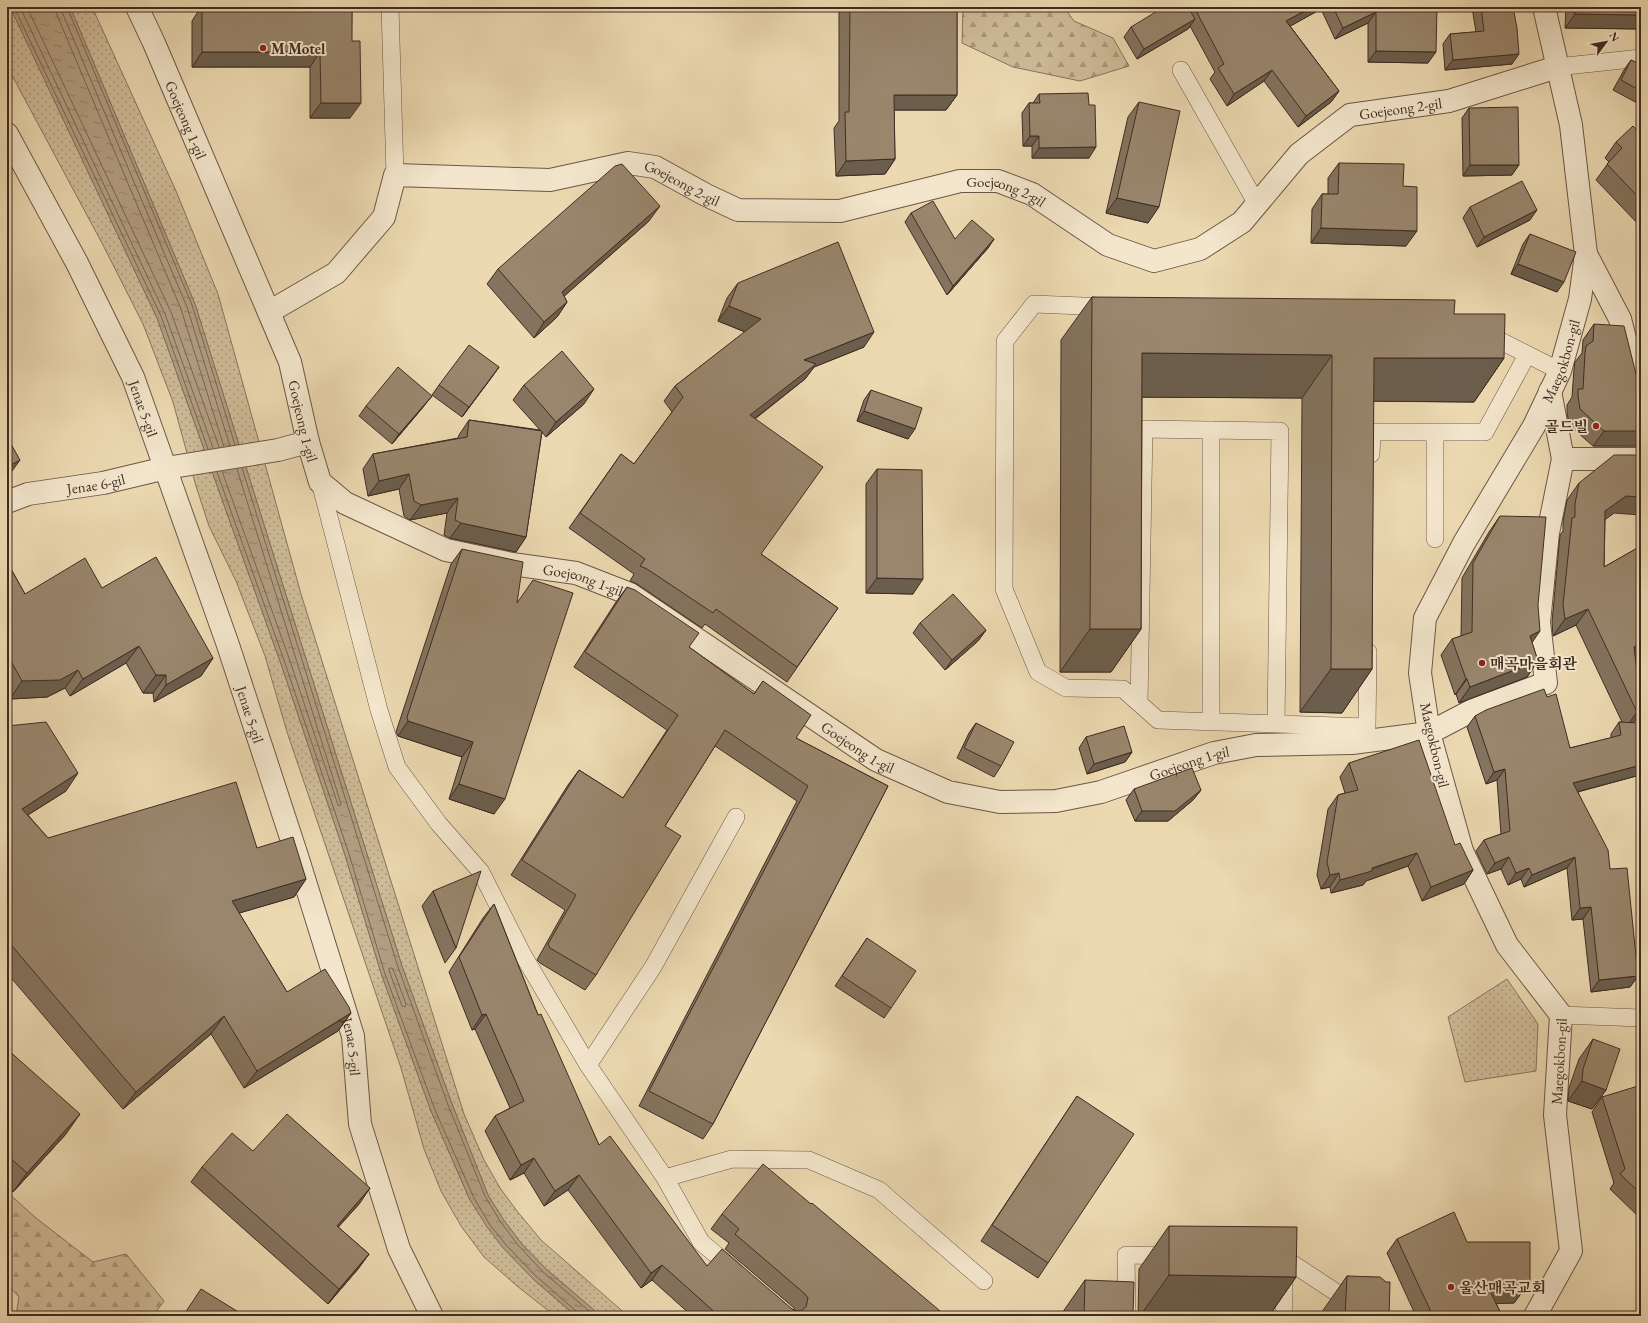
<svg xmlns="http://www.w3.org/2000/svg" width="1648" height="1323" font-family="'EB Garamond','Noto Serif KR',serif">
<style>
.grass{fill:url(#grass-dots);stroke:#88745e}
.forest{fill:url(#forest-firs);stroke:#88745e}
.water{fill:url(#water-ripples);stroke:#84705b}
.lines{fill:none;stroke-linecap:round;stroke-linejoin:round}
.shore{stroke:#796552;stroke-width:1}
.lane-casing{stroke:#6b5746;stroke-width:18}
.street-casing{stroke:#6b5746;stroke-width:24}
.lane{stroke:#f3e6cc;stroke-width:17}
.street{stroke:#f3e6cc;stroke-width:22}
.wall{fill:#84735e;stroke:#402c23}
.shaded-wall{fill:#6b5e4c;stroke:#402c23}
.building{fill:#99866d;stroke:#402c23}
.poi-dot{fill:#8f2418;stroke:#f3e6cc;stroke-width:1.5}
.labels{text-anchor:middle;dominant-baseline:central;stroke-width:4;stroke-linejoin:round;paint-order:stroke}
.poi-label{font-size:15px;font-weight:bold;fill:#402c23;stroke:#f3e6cc;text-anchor:start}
.street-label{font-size:15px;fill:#402c23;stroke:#f3e6cc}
</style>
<defs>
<pattern id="grass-dots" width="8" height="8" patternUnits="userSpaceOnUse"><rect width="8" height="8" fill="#cfbc99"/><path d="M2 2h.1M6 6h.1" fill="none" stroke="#a9997c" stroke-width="1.8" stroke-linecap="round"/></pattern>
<pattern id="forest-firs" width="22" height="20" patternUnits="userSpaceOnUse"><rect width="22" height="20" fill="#cfbc99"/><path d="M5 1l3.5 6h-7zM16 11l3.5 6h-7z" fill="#a9997c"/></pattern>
<pattern id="water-ripples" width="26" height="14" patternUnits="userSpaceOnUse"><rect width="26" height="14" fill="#b29e81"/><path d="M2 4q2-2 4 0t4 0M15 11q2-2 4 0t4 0" fill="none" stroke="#928169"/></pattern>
</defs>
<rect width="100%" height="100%" fill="#ecd9b1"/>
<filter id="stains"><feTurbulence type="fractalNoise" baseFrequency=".005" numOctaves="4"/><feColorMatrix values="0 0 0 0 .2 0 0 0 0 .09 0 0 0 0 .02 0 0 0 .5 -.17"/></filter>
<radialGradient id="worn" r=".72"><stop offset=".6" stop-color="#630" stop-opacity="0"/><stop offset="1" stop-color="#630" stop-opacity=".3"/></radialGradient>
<path class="grass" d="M7 7H10L19 25 157 318 281 664 345 855 382 976 431 1111 470 1200 533 1279 576 1316H555L517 1286 484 1257 461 1226 441 1191 424 1149 401 1068 287 732 265 656 236 581 209 526 196 486 173 402 143 324 103 245 7 66Z
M70 7H92L176 191 218 294 301 594 464 1114 484 1160 500 1188 517 1211 541 1240 628 1316H601L546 1269 521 1243 503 1219 488 1195 452 1104 402 966 195 304Z
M1507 979 1538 1024 1536 1071 1465 1082 1448 1017Z"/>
<path class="forest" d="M963 7H1064L1074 21 1113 38 1129 66 1080 81 1013 67 962 43Z
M7 1192 36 1218 93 1262 126 1254 164 1301 153 1316H16L19 1297 7 1284Z"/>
<path class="water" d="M10 7H70L71 9 195 304 402 966 452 1104 488 1195 503 1219 521 1243 546 1269 601 1316H576L533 1279 503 1248 487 1227 470 1200 431 1111 382 976 345 855 281 664 157 318Z"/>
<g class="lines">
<path class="shore" d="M14 7 161 316 208 449
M20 7 165 314 213 448
M27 7 171 312 219 447
M56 7 57 15 181 309 224 447
M62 7V12L187 307 230 446
M67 7 192 305 235 445
M242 468 398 967 448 1105 485 1196 500 1221 518 1245 543 1272 595 1316
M222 471 290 661 338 805 340 806 341 804 237 469
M217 472 285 663 349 854 385 974 435 1110 474 1198 490 1225 506 1245 536 1276 576 1311 578 1316
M391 968 393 969 406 1004 405 1007 402 1006 390 973 389 969Z"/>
<defs>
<path id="lane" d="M390 7 395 175
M1557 67 1641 58
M1181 70 1257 204
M1107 307 1034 304 1005 341 1004 589 1038 672 1066 688 1123 689 1158 720 1367 727 1368 652
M1485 333 1560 371
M1435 432V539
M1371 454 1372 432H1485L1527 355
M320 482 379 710 397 767 439 824 481 872 523 955 588 1065 665 1178 701 1242 734 1270
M1139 703 1144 429 1280 431 1276 724
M1211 722V430
M1561 1015 1641 1018
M588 1065 653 967 736 817
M665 1178 732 1159 809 1160 879 1190 984 1281
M1276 1258H1284L1343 1297 1359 1316
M1127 1316 1126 1255 1171 1256
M1284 1316V1273"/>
<g id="street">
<path id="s1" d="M137 7 154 43 290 362 308 442 320 482 345 503 446 550 512 564 576 573 630 594 876 760 948 792 1000 802 1056 801 1101 792 1214 753 1256 745 1352 743 1429 733 1473 710 1546 683 1539 622 1548 533 1563 459 1550 391"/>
<path id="s2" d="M7 134 77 263 133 377 228 645 297 856 353 1036 360 1124 399 1249 432 1316"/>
<path d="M1586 254 1620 319 1641 402"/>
<path id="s3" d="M269 312 336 273 384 217 395 175 550 180 628 163 655 167 706 195 738 210 840 211 960 181H998L1032 194 1108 245 1154 261 1200 249 1242 222 1299 154 1350 115 1449 101 1557 67"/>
<path d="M1563 459H1641"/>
<path id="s4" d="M7 502 28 494 103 483 166 468 278 450 308 442"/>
<path id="s5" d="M1535 1316 1571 1251 1555 1115 1561 1015 1507 945 1462 851 1429 733 1420 673 1425 618 1464 543 1534 426 1560 371 1580 299 1586 254 1571 125 1544 7"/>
</g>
</defs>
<use href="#lane" class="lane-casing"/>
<use href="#street" class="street-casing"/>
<use href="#lane" class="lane"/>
<use href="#street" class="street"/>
</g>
<path class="wall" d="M199 7H352L350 118H310V67H192V21L199 10Z
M839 7H957V95L946 110H894L895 159 885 174 836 176 834 128 839 121Z
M1193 7H1437L1428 63 1368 62V23L1335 39 1321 9 1290 26 1339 91 1331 102 1298 127 1264 81 1227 106 1210 79 1215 72 1190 26 1188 29 1137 59 1124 37 1131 27 1191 11Z
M1472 7H1513L1512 64 1445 70 1443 44 1450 34 1476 32Z
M1566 7H1641V29L1565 28Z
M1631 60 1641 65V105L1613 90 1624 70Z
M1039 94 1089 158H1032V146H1023L1022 113 1029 103H1033Z
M1139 102 1148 223 1106 213 1128 117Z
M1469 108 1512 175 1463 176 1462 118Z
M1641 134V227L1596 180 1609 162 1605 158 1616 142Z
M1339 163 1403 186 1406 246 1311 243 1312 209 1322 194H1328V178Z
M1470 207 1530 220 1477 247 1463 218Z
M911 213 955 239H994L988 248 947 295 905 222Z
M649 221 564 296 567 302 557 317 534 338 487 284 498 269Z
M1530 234 1557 292 1511 274 1523 244Z
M738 283 864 347 814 367 805 379 755 419 761 554 838 608 787 682 705 624 702 628 637 584 630 581 634 574 569 528 621 454 634 464 672 412 664 401 675 386 745 332 718 321 727 298Z
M1092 297 1504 358 1474 402 1373 401 1372 669 1342 713 1300 712 1302 398 1142 397 1141 629 1111 672H1060L1061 340Z
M1594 324 1641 391V440L1636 446H1593L1569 425 1567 412V405L1572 397 1574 369 1575 362 1582 353 1583 340Z
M1641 340V351L1639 343Z
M499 367 462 417 432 395 439 385Z
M524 385 584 404 546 437 542 432 526 537 516 552 450 538 444 535 447 513 410 520 404 516 399 489 368 496 363 469 373 454 458 438 459 435 469 420 540 430 513 400Z
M871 390 908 439 857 421 864 400Z
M366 406H424L392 444 359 416Z
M877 469 913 594 866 593V484Z
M1579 483 1614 513 1605 519 1604 567 1641 546V655L1635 658 1641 712 1633 723H1641V799H1638L1640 775 1578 792 1610 869 1638 976 1630 987 1591 992 1583 919 1572 920 1567 868 1524 887 1521 879 1508 885 1501 869 1487 874 1476 851 1484 840 1501 834 1497 780 1486 784 1467 727 1475 716 1547 697 1570 748 1611 738V734L1619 722H1622L1576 625 1553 636 1552 622 1560 535 1563 531V521L1567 500Z
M1500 516 1532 643 1538 661 1527 677 1459 703 1456 694 1455 695 1441 655 1452 639 1461 636 1462 578 1489 532Z
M462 549 517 603 494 814 449 799 462 757 398 736 396 732 451 564Z
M7 562 25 594 102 588 213 658 201 676 154 702 153 693H143L126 663 70 696 65 688 47 697 10 699 7 694Z
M627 587 689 647 754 694 763 681 796 738 888 786 713 1124 703 1139 639 1106 797 801 715 746 665 826 596 975 585 990 540 963 537 960 565 910 511 875 568 785 579 770 623 798 667 730 574 667 616 602Z
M920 623 986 630 978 641 945 670 913 633Z
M976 723 1001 766 994 777 957 758 969 733Z
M7 726 66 791 28 815 48 838 257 848 306 879 294 897 239 913 287 992 351 1013 338 1031 244 1088 211 1034 123 1109 7 973Z
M1086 737 1132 752 1125 762 1087 774 1079 748Z
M1349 763 1455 845 1473 870 1464 884 1422 901 1408 866 1366 881 1363 885 1331 893 1330 887 1321 889 1317 875 1328 809 1338 795 1345 793 1340 777Z
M1134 789 1201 790 1193 800 1168 821H1135L1126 800Z
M433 891 456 948 445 963 422 906Z
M494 904 538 1015 599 1145 707 1266 796 1311 794 1308 725 1249 729 1243 711 1229 722 1214 946 1316H692L652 1280 641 1288 568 1190 544 1206 524 1173 510 1180 485 1131 495 1116 510 1108 475 1029 472 1030 449 972 483 918Z
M867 938 891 1008 884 1018 835 986Z
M1593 1039 1606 1090 1592 1109 1568 1101 1569 1088 1579 1059Z
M7 1049 66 1134 13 1192 7 1187Z
M1641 1095V1219L1610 1189 1614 1183 1592 1112 1602 1097Z
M1077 1096 1048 1263 1038 1278 981 1241Z
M253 1151 360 1203 338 1227 369 1254 358 1269 328 1304 191 1182 202 1167Z
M1169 1226 1296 1277 1269 1316H1138L1139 1269Z
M1397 1239 1520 1295 1514 1303H1496L1502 1316H1416L1387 1253Z
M1347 1276 1386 1282 1389 1316H1319Z
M1085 1280 1133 1316H1060Z"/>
<path class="shaded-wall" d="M1312 7H1322L1321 9 1278 33 1286 21Z
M1376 12 1368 23 1335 39 1343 28Z
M1575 14 1641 15V29L1565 28Z
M1195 19 1188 29 1137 59 1144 49Z
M1376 51 1436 52 1428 63 1368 62Z
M202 52H320L310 67H192Z
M1519 54 1512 64 1445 70 1453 60Z
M1272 70 1264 81 1227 106 1234 94Z
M1339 91 1331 102 1298 127 1306 116Z
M894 95H957L946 110H883Z
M321 103H361L350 118H310Z
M1030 136H1039L1032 146H1023Z
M1096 147 1089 158H1032L1039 148Z
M895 159 885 174 836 176 846 161Z
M1470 165H1519L1512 175 1463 176Z
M1117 198 1159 207 1148 223 1106 213Z
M660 206 649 221 552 307 562 292Z
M1537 210 1530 220 1477 247 1484 237Z
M1321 228 1417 231 1406 246 1311 243Z
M994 239 988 248 947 295 953 286Z
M1518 264 1564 282 1557 292 1511 274Z
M567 302 557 317 534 338 544 322Z
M729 306 761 319 751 334 718 321Z
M874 332 864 347 814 367 805 379 740 430 750 415 804 360Z
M1142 353 1332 355 1302 398 1112 397Z
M1374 358H1504L1474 402 1343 401Z
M499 367 492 377 462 417 469 407Z
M594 389 584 404 546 437 556 422Z
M432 396 424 406 392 444 399 434Z
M864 411 915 429 908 439 857 421Z
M1641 426V440L1636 446H1593L1604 431Z
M20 460 7 478V467Z
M409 474 399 489 368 496 379 481Z
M1626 496 1641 497V515L1614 513 1594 528 1605 511Z
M458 498 447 513 410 520 421 505Z
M461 523 526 537 516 552 450 538Z
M877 578 923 579 913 594 866 593Z
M1588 609 1576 625 1553 636 1565 619Z
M1090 629H1141L1111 672H1060Z
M986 630 978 641 945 670 952 660Z
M1540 631 1529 647 1530 636Z
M1641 643V655L1622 664 1634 647Z
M139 646 126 663 70 696 83 679Z
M213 658 201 676 154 702 166 685Z
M1538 661 1527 677 1459 703 1470 687Z
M1331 669H1372L1342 713 1300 712Z
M78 670 65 688 47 697 10 699 22 681Z
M156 675H166L153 693H143Z
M1466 679H1467L1456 694 1455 695Z
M1641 711 1630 728 1625 729 1637 712Z
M408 721 473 742 462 757 398 736Z
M1132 752 1125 762 1087 774 1094 764Z
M1641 765V773L1640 775 1565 795 1573 783Z
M1505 769 1497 780 1486 784 1494 772Z
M78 773 66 791 10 826 22 809Z
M459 784 505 799 494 814 449 799Z
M1201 790 1193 800 1168 821H1135L1142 811Z
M1417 853 1408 866 1366 881 1363 885 1331 893 1340 880Z
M1509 857 1501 869 1487 874 1495 863Z
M1575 857 1567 868 1524 887 1532 875Z
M1529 868 1521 879 1508 885 1516 873Z
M1473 870 1464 884 1422 901 1431 887Z
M1339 873 1330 887 1321 889 1330 875Z
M306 879 294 897 219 919 232 901Z
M1591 907 1583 919 1572 920 1580 908Z
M1638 976 1630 987 1591 992 1599 980Z
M351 1013 338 1031 244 1088 257 1071Z
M486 1014 475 1029 472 1030 482 1015Z
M224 1016 211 1034 123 1109 136 1092Z
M1582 1081 1606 1090 1592 1109 1568 1101Z
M80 1114 66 1134 13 1192 27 1173Z
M534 1158 524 1173 510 1180 521 1165Z
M579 1175 568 1190 544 1206 555 1191Z
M370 1188 360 1203 326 1241 337 1226Z
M369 1254 358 1269 328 1304 339 1289Z
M662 1265 652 1280 641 1288 651 1273Z
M1169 1275 1296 1277 1269 1316H1140Z
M1530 1281 1514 1303 1480 1304 1489 1289Z"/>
<path class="building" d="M202 7H352V41H360L361 103H321L320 52H202Z
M850 7H957V95H894L895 159 846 161 845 112H849Z
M1164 7H1188L1195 19 1144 49 1131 27Z
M1194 7H1312L1286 21 1339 91 1306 116 1272 70 1234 94 1218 68 1224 64Z
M1333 7H1437L1436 52 1376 51V12L1343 28Z
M1481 7H1513L1517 28 1519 54 1453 60 1450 34 1484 31Z
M1575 7H1641V15L1575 14Z
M1631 60 1641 65V91L1621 80Z
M1088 93 1089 105H1095L1096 147 1039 148V136H1030L1029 103H1040L1039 94Z
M1139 102 1180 111 1159 207 1117 198Z
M1518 107 1519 165H1470L1469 108Z
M1633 126 1641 134V200L1607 164 1622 148 1616 142Z
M1339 163 1404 164 1403 186 1417 187V231L1321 228 1322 194H1338Z
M622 164 660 206 562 292 567 302 544 322 498 269 615 166Z
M1522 181 1537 210 1484 237 1470 207Z
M933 201 955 239 972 220 994 239 953 286 911 213Z
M1530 234 1576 252 1564 282 1518 264Z
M838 242 874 332 804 360 816 364 750 415 823 467 761 554 838 608 797 667 716 609 713 613 647 569 640 566 645 559 580 513 621 454 634 464 683 397 675 386 761 319 729 306 738 283Z
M1092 297 1455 300 1454 314H1505L1504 358H1374L1372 669H1331L1332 355 1142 353 1141 629H1090Z
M1594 324 1624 326 1640 390 1641 391V431H1604L1580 409 1578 396V389H1583L1585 353 1586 346 1593 341Z
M469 345 499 367 469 407 439 385Z
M562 351 594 389 556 422 524 385Z
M398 367 432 396 399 434 366 406Z
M871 390 922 408 915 429 864 411Z
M469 420 542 431 526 537 461 523 455 520 458 498 421 505 414 501 409 474 379 481 373 454 467 437Z
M7 437 20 460 7 467Z
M1614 455H1641V497L1626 496 1605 511 1604 567 1641 546V643L1634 647 1641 705V711L1637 712 1588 609 1565 619 1563 605 1572 518 1575 517V504L1579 483Z
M877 469 922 470 923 579 877 578Z
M1500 516 1546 517 1538 605 1540 631 1530 636 1538 661 1470 687 1467 679H1466L1452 639 1472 632 1473 563Z
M462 549 523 562 517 603 533 580 573 593 505 799 459 784 473 742 408 721 407 717Z
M156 557 213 658 166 685V675H156L139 646 83 679 78 670 60 680 22 681 7 654V562L25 594 85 558 102 588Z
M627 587 635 590 699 633 689 647 754 694 763 681 811 715 796 738 888 786 713 1124 649 1091 808 786 725 730 665 826 681 836 596 975 550 948 548 944 576 895 522 860 579 770 623 798 678 715 585 652Z
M953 594 986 630 952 660 920 623Z
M1544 689 1547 697 1556 694 1570 748 1621 735 1619 722 1641 723V765L1573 783 1608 850 1610 869 1627 868 1638 976 1599 980 1591 907 1580 908 1575 857 1532 875 1529 868 1516 873 1509 857 1495 863 1484 840 1510 831 1505 769 1494 772 1475 716 1486 710Z
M46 722 78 773 22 809 48 838 236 782 257 848 293 837 306 879 232 901 287 992 325 969 349 1007 351 1013 257 1071 224 1016 136 1092 7 940V726Z
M976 723 1014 742 1001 766 964 748Z
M1124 726 1132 752 1094 764 1086 737Z
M1419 740 1455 845 1460 843 1473 870 1431 887 1417 853 1372 868V871L1340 880 1339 873 1330 875 1327 862 1338 795 1358 790 1349 763Z
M1192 768 1201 790 1175 811H1142L1134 789Z
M481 871 456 948 433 891Z
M494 904 538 1015 541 1014 599 1145 610 1136 707 1266 722 1249 792 1309 796 1311H801L806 1307 808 1298 805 1294 735 1234 739 1229 722 1214 763 1164 811 1204 812 1203 946 1316H719L662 1265 651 1273 579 1175 555 1191 534 1158 521 1165 495 1116 524 1101 486 1014 482 1015 459 957Z
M867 938 916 971 891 1008 842 976Z
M1593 1039 1620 1049 1606 1090 1582 1081 1583 1069Z
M7 1049 80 1114 27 1173 7 1155Z
M1638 1086 1641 1095V1194L1620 1174 1625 1169 1602 1097Z
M1077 1096 1134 1134 1048 1263 992 1225Z
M287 1114 370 1188 337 1226 369 1254 339 1289 202 1167 232 1133 253 1151Z
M1454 1212 1467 1242H1530V1281L1524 1289H1489L1502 1316H1433L1397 1239Z
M1169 1226 1297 1227 1296 1277 1169 1275Z
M1347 1276 1380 1277 1386 1282H1390L1389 1316H1345Z
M1085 1280 1134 1282 1133 1316H1084Z
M201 1289 245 1316H183Z"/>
<g class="poi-dot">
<circle cx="263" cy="48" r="4"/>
<circle cx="1596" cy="426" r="4"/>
<circle cx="1482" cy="663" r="4"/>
<circle cx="1451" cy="1287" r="4"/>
</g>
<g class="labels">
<g class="poi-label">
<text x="271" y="48">M Motel</text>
<text x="1588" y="426" text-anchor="end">골드빌</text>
<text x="1490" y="663">매곡마을회관</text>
<text x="1459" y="1287">울산매곡교회</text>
</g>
<g class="street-label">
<text stroke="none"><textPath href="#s3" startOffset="1292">Goejeong 2-gil</textPath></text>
<text stroke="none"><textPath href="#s1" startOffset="123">Goejeong 1-gil</textPath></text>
<text stroke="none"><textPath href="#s3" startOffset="488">Goejeong 2-gil</textPath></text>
<text stroke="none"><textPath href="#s3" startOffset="824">Goejeong 2-gil</textPath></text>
<text stroke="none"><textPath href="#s5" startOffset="1034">Maegokbon-gil</textPath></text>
<text stroke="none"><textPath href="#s2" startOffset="307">Jenae 5-gil</textPath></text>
<text stroke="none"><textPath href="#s1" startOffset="447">Goejeong 1-gil</textPath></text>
<text stroke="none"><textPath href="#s4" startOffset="91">Jenae 6-gil</textPath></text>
<text stroke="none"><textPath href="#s1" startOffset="795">Goejeong 1-gil</textPath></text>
<text stroke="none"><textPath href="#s2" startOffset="631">Jenae 5-gil</textPath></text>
<text stroke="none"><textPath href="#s1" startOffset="1119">Goejeong 1-gil</textPath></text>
<text transform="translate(1435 745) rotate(77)">Maegokbon-gil</text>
<text stroke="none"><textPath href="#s1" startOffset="1468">Goejeong 1-gil</textPath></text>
<text stroke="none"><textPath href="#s2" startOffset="979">Jenae 5-gil</textPath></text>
<text stroke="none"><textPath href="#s5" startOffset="265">Maegokbon-gil</textPath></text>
</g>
</g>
<rect width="1648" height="1323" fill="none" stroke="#ecd9b1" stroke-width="24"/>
<rect x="8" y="8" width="1632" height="1307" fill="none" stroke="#402c23" stroke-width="2"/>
<rect x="12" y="12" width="1624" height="1299" fill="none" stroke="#402c23"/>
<g transform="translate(1606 42) rotate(58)" stroke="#f3e6cc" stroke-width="3" paint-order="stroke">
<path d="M0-3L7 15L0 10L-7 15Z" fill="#402c23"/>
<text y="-6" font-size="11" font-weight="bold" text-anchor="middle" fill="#402c23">N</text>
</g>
<rect width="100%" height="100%" filter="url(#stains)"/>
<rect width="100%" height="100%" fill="url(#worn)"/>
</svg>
